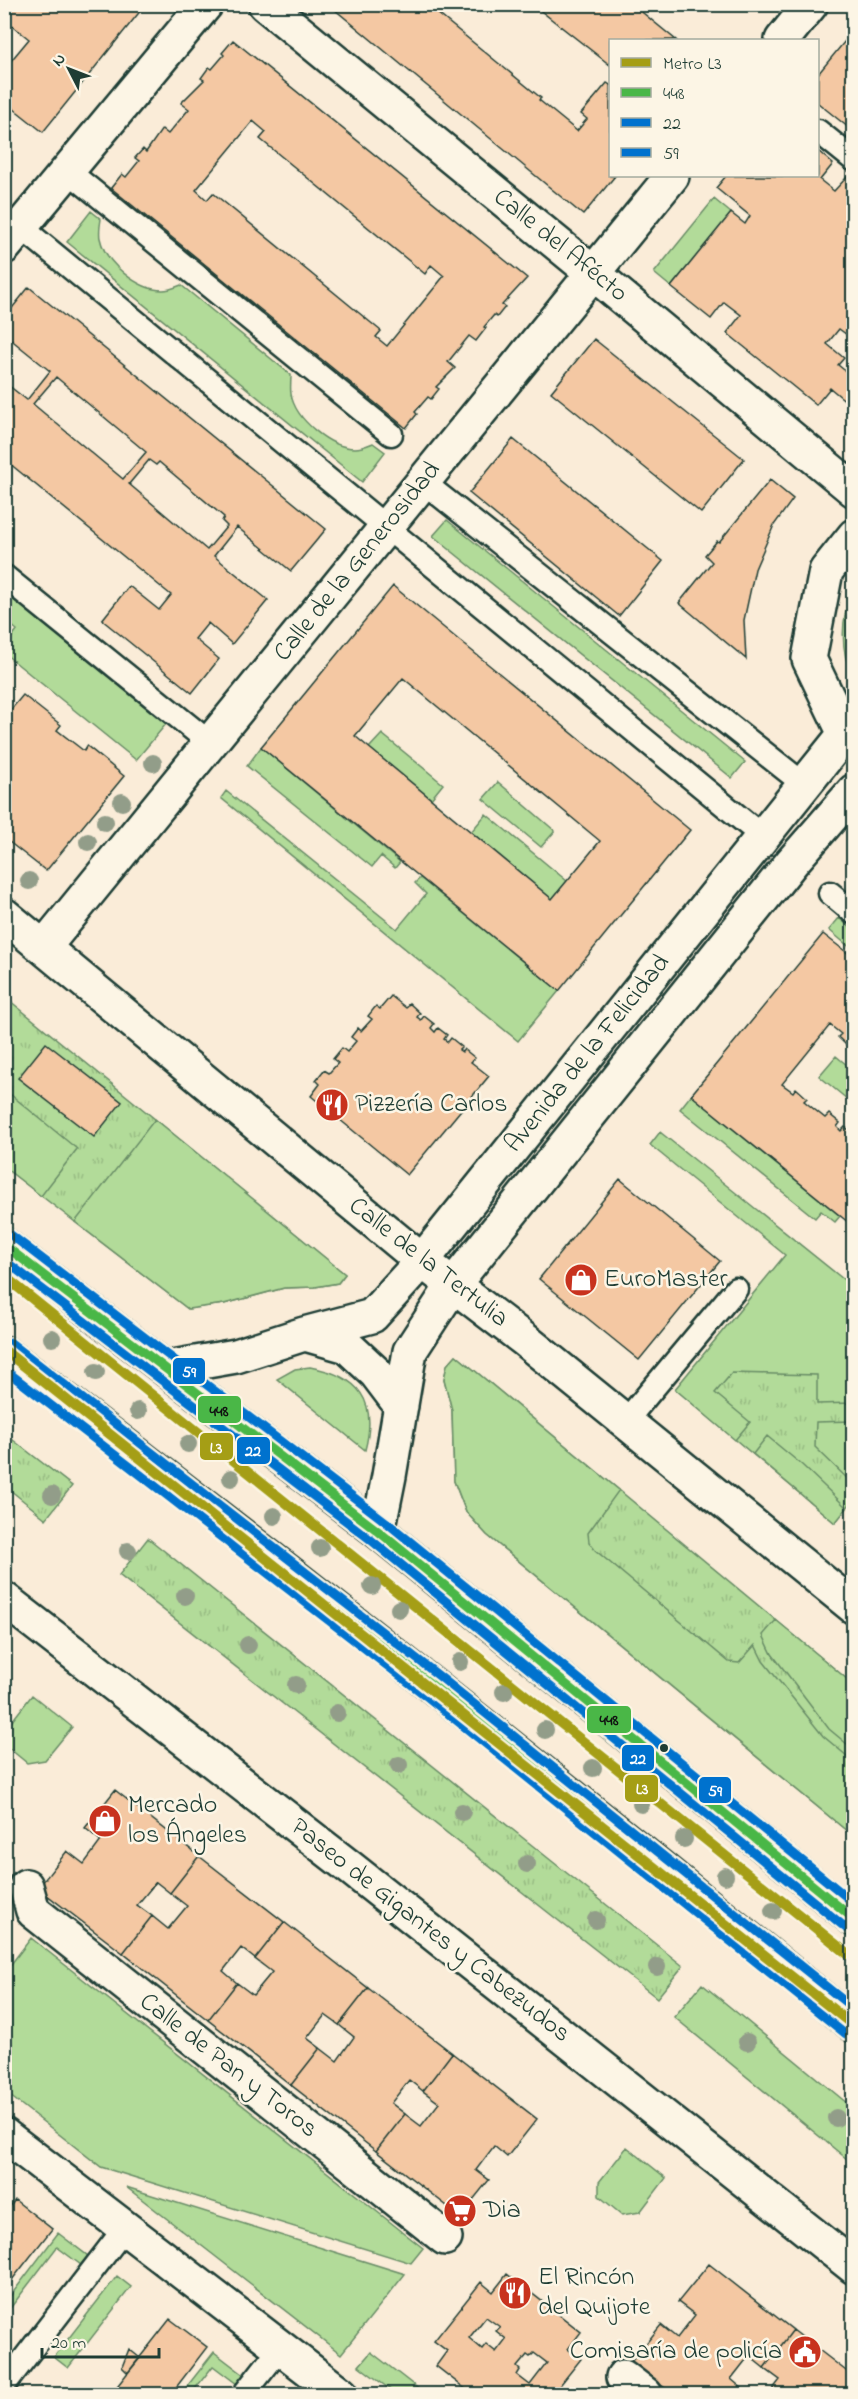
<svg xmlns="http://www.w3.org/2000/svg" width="858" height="2399" font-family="'Indie Flower',sans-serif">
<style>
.grass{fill:url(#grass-tufts);stroke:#688c66;stroke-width:1.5}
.garden{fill:#b2db99;stroke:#688c66;stroke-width:1.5}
.building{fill:#f4c8a3;stroke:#1f3d34;stroke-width:1.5;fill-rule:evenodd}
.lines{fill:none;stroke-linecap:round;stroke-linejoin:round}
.service-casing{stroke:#1f3d34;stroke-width:27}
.pedestrian-casing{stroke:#1f3d34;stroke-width:38}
.minor-casing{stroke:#1f3d34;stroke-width:38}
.primary-casing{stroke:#1f3d34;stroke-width:38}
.service{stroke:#fcf5e5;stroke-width:22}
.pedestrian{stroke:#fcf5e5;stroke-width:33}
.minor{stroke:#fcf5e5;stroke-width:33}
.primary{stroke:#fcf5e5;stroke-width:33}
.bus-1-casing{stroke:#fcf5e5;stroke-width:14}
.bus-2-casing{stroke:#fcf5e5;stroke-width:14}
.bus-3-casing{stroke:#fcf5e5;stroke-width:14}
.bus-1{stroke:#4ab747;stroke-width:9}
.bus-2{stroke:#0072ce;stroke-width:9}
.bus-3{stroke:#0072ce;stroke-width:9}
.metro-1-casing{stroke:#fcf5e5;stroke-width:15}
.metro-1{stroke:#a59e15;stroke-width:10}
.tree{fill:#929d89}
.bus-dot{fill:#1f3d34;stroke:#fcf5e5;stroke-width:2}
.labels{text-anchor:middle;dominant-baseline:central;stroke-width:5;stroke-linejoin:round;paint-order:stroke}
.street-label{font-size:26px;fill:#1f3d34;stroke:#fcf5e5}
.poi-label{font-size:26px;fill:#1f3d34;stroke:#fcf5e5;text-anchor:start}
.line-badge{stroke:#fcf5e5;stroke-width:2}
.badge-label{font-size:16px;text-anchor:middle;font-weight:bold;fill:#fff}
.pale-badge-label{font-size:16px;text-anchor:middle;font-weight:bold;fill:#111}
</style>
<defs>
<pattern id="grass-tufts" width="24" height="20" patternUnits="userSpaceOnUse" patternTransform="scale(1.5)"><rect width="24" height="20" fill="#b2db99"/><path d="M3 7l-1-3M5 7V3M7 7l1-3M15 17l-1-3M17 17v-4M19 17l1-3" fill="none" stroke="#99bd84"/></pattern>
</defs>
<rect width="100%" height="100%" fill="#faecd8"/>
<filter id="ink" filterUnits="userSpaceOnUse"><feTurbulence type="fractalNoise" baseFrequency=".0167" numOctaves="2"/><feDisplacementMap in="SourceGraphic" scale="12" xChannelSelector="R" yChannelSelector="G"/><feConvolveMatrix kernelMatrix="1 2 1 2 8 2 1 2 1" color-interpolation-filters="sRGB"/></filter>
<g filter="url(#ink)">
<path class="grass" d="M4 996 345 1274 338 1283 315 1287 284 1288 224 1304 188 1309 5 1168Z
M853 1309V1500L835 1523 675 1389Z
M456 1355 853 1684V1836L487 1535 466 1512 454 1481 452 1410 444 1379 447 1365Z
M4 1433 72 1486 46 1519 5 1486Z
M148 1538 683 1966 657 1998 119 1575Z"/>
<path class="garden" d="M714 199 731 213 671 287 654 273Z
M91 211 101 219C100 225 99 233 100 238 105 263 138 290 163 290 169 290 176 287 181 285L291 375C291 381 290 388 291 394 295 419 330 448 355 448 361 448 368 445 373 443L385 452 362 482 67 242Z
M447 520 745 762 732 778 433 536Z
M853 591V678C840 651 840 618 853 591Z
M5 593 166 724 136 760 5 654V646L17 630 5 620Z
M382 734 443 784 431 799 369 748Z
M261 747 400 862 395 868 381 856 372 867 247 766Z
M498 782 555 831 541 847 483 799Z
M226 791 397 929 426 894 415 883 420 878 559 991 518 1041 221 798Z
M486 814 567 881 552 899 471 832Z
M839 918 853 930V950L829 930Z
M836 1056 853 1070V1104L819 1076Z
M5 1090 77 1149 41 1196 5 1168Z
M691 1095 840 1216 835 1222 821 1211 815 1218 680 1109Z
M155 1119 345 1274 338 1283 315 1287 284 1288 224 1304 188 1309 75 1222Z
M660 1132 853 1287V1403L817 1404V1375L732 1373 715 1393 750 1422 735 1440 675 1389 785 1255 650 1145Z
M456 1355 619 1490 588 1533 589 1542 595 1550 729 1662 739 1663 755 1645 763 1661 823 1736 853 1761V1836L487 1535 466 1512 454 1481 452 1410 444 1379 447 1365Z
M310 1367C359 1376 378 1400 365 1450L277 1379 295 1369Z
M853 1421H854L853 1484 815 1447 816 1422Z
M767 1436 802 1465 847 1508 835 1523 753 1454Z
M776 1620 853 1684V1749L829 1729 772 1654 763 1635Z
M32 1695 72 1727 45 1760 27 1763 5 1745V1730Z
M31 1938 423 2248 411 2263 101 2167 5 2092V1972Z
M702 1984 853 2108V2164L674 2017Z
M627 2147 666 2178 640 2212 622 2215 599 2196V2182Z
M126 2187 405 2274 341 2354Z
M58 2233 88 2256 81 2265 57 2247 5 2315V2303Z
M117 2276 131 2287 68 2368 54 2357Z
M214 2352 244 2375 237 2384 213 2366 191 2394H181Z
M371 2352 425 2394H396L359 2366Z"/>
<path class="building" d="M4 4H146L43 132 4 101V69L29 39 4 19Z
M328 4H426L541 98 539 100 577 131 587 119 581 114 607 83 610 85V176H615L583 215Z
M532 4H632L676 40H610V65Z
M854 30V132L818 103V74Z
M233 40 527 278 502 305 505 307 497 317 494 315 484 327 486 328 476 341 469 336 448 362 455 368 436 387 439 389 431 399 428 397 415 412 417 414 406 428 111 188 122 174 126 177 139 161 135 158 143 149 146 152 162 129 168 134 189 109 181 103 204 80 201 78 209 67 212 69 224 55 222 53ZM253 121 266 132 260 139 425 274 431 265 444 276 387 346 376 337 381 331 213 193 207 200 196 190Z
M818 151 833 164 820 180 834 191 848 176 854 180V340L839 329 827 344 844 358 838 365 854 378V394L847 402 830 388 816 405 727 333 741 315 724 302 711 319 671 287 731 213 745 224 750 216 716 188 726 176H818Z
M29 287 326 529 291 571 237 527 214 556 268 600 232 644 208 623 195 639 219 659 192 693 102 620 129 586 159 610 171 595 4 459V382L27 400 50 371 4 334V318ZM56 377 146 452 123 479 33 404ZM149 460 156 465 159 462 224 517 222 521 227 526 207 550 129 484Z
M594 339 744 459 701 513 551 392Z
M513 439 663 561 619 616 469 493Z
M770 480 793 499 774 525 755 569 744 620 746 659 679 603 712 562 705 555 717 541 719 542Z
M393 586 690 830 559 991 261 747ZM403 678 600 841 552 899 355 736Z
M23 695 61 725 57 730 84 751 87 746 124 776 46 871 4 838V718Z
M823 934 854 958V1043L852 1042 848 1047 838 1037 841 1034 830 1025 782 1084 793 1092 796 1088 807 1098 804 1101 825 1118 829 1114 840 1123 837 1127 841 1131 845 1127 854 1134 851 1140 854 1143V1227L691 1095Z
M391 996 406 1008 409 1003 420 1013 417 1017 421 1020 424 1016 434 1024 431 1028 435 1032 438 1028 447 1035 444 1039 448 1042 451 1038 462 1047 459 1050 462 1052 464 1049 475 1058 471 1062 489 1076 407 1175 311 1096 320 1084 316 1080 324 1070 329 1073 338 1063 333 1059 342 1048 347 1052 356 1041 351 1037 358 1028 361 1031 372 1019 368 1016 376 1006 380 1009Z
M46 1043 122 1102 94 1137 18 1078Z
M620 1179 720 1261 639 1360 539 1279Z
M115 1790 199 1856 170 1893 156 1882 137 1905 152 1916 123 1953 38 1888 67 1851 84 1864 101 1841 85 1828Z
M199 1856 284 1922 255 1959 241 1948 223 1971 237 1983 208 2020 123 1953 152 1916 168 1929 187 1906 170 1893Z
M284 1922 368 1988 339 2025 325 2015 307 2038 320 2048 291 2085 208 2020 237 1983 253 1995 272 1972 255 1959Z
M368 1988 452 2053 423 2091 409 2080 391 2103 405 2114 376 2151 291 2085 320 2048 337 2061 354 2037 339 2025Z
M452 2053 537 2119 507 2157 494 2146 476 2170 489 2180 460 2216 376 2151 405 2114 421 2126 439 2103 423 2091Z
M15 2200 52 2229 4 2290V2214Z
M709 2264 793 2330 764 2368 749 2356 731 2379 745 2391 743 2394H673L631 2362 661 2325 677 2338 695 2315 678 2302Z
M507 2274 581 2332 568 2349 581 2359 553 2394H472L436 2366 447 2351 434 2341 481 2282 493 2292ZM486 2317 500 2327 496 2331 506 2339 496 2352 486 2344 482 2349 469 2338ZM534 2353 547 2363 530 2385 517 2375 520 2370 517 2367 527 2355 530 2357Z
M170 2319 207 2347 171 2394H111Z
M793 2330 854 2377V2394H769L780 2380 764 2368Z
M129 2349 140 2358 128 2373 122 2367Z"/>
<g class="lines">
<defs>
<path id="service" d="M818 131 854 160
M68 171 391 434
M21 227 763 837
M423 482 806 786
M4 576 210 743
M830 893 854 913
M625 1422 736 1289
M4 2385 125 2228
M244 2394 281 2347"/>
<path id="pedestrian" d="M26 1886 33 1911 445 2238
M623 2377 645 2394"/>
<path id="minor" d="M265 4 593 273 854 490
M782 40 811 4
M4 247 206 4
M854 536 826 571 809 659 845 734 854 740
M4 915 422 1261 525 1340 854 1607
M44 947 672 176
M305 1334 347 1346 376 1373 401 1406
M167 1368 236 1356 304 1334 372 1316 422 1261 845 734
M378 1531 389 1476 410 1351 453 1285 792 862 854 791
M4 1599 348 1866 854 2267
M4 2135 341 2394"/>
<path id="primary" d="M4 1245 378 1531 854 1919
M4 1353C291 1572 575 1796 854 2025"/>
</defs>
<use href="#service" class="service-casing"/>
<use href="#pedestrian" class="pedestrian-casing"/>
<use href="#minor" class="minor-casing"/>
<use href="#primary" class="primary-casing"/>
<use href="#service" class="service"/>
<use href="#pedestrian" class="pedestrian"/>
<use href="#minor" class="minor"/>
<use href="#primary" class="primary"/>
<defs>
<path id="bus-1" d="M4 1245 378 1531 854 1919
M4 1353 432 1685 854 2025"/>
<path id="bus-2" d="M4 1260 371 1540 846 1928
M4 1369 425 1695 846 2034"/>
<path id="bus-3" d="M11 1235 386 1522 854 1903
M11 1343 439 1676 854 2009"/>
</defs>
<use href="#bus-1" class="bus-1-casing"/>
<use href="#bus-2" class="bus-2-casing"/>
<use href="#bus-3" class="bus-3-casing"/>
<use href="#bus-1" class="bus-1"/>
<use href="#bus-2" class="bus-2"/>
<use href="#bus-3" class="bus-3"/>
<defs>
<path id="metro-1" d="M4 1276 854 1959
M4 1350 854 2026"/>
</defs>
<use href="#metro-1" class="metro-1-casing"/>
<use href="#metro-1" class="metro-1"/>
</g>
<g class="tree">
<circle cx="153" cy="763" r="9"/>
<circle cx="122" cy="802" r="9"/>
<circle cx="105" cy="822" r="9"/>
<circle cx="88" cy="842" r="9"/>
<circle cx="29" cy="881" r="9"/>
<circle cx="52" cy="1338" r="9"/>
<circle cx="96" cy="1372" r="9"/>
<circle cx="138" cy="1411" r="9"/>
<circle cx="188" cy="1444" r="9"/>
<circle cx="231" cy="1478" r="9"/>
<circle cx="52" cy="1495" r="9"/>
<circle cx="274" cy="1516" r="9"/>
<circle cx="320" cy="1548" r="9"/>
<circle cx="128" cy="1551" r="9"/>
<circle cx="372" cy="1586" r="9"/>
<circle cx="185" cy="1596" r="9"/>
<circle cx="399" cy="1609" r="9"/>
<circle cx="248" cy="1645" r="9"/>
<circle cx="460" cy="1662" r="9"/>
<circle cx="296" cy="1685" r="9"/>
<circle cx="504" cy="1692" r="9"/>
<circle cx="337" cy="1713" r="9"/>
<circle cx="545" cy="1730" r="9"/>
<circle cx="399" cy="1765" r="9"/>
<circle cx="593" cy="1768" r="9"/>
<circle cx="641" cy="1804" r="9"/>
<circle cx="462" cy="1812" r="9"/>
<circle cx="684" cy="1839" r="9"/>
<circle cx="527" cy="1864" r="9"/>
<circle cx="725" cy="1876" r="9"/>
<circle cx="773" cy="1911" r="9"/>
<circle cx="596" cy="1920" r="9"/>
<circle cx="657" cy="1967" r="9"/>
<circle cx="747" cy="2042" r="9"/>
<circle cx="836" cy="2118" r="9"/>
</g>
</g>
<defs>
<symbol id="restaurant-disc" viewBox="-11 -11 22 22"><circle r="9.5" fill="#c8321e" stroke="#fcf5e5"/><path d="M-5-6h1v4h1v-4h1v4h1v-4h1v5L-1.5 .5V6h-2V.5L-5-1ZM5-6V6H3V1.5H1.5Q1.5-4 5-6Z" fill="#fff"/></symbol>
<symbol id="shop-disc" viewBox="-11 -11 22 22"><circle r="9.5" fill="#c8321e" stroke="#fcf5e5"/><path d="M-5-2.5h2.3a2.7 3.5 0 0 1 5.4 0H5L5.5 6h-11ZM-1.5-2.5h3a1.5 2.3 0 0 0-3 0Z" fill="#fff"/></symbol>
<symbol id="supermarket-disc" viewBox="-11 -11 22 22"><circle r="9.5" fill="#c8321e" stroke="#fcf5e5"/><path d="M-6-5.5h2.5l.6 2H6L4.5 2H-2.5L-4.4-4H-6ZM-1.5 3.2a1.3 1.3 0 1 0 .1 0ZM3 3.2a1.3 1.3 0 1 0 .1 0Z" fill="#fff"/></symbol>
<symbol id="civic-disc" viewBox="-11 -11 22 22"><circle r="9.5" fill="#c8321e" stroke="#fcf5e5"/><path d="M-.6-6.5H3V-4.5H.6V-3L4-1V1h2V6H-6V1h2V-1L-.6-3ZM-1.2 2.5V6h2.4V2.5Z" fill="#fff"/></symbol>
</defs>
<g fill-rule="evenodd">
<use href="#restaurant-disc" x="313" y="1086" width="38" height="38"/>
<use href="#shop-disc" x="562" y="1261" width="38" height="38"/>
<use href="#shop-disc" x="86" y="1802" width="38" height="38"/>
<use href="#supermarket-disc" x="441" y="2192" width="38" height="38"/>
<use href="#restaurant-disc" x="496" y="2274" width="38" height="38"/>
<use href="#civic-disc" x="786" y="2333" width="38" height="38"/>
</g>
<circle class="bus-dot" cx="664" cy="1748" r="5"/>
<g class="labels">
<g class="street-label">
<text transform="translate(560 246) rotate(39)">Calle del Afécto</text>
<text transform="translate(358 562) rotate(-51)">Calle de la Generosidad</text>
<text transform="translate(588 1054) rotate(-51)">Avenida de la Felicidad</text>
<text transform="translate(428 1263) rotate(38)">Calle de la Tertulia</text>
<text transform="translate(430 1931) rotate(38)">Paseo de Gigantes y Cabezudos</text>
<text transform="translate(228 2066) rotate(38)">Calle de Pan y Toros</text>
</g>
<g class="poi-label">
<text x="355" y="1105">Pizzería Carlos</text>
<text x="604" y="1280">EuroMaster</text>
<text x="128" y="1806">Mercado<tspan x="128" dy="30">los Ángeles</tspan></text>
<text x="483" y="2211">Dia</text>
<text x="538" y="2278">El Rincón<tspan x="538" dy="30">del Quijote</tspan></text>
<text x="782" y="2352" text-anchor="end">Comisaría de policía</text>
</g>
</g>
<g class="line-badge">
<rect x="172" y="1357" width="34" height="28" rx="6" fill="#0072ce"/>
<rect x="197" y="1395" width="45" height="29" rx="6" fill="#4ab747"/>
<rect x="199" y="1432" width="35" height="29" rx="6" fill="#a59e15"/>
<rect x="236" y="1436" width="35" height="29" rx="6" fill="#0072ce"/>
<rect x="586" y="1705" width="46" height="29" rx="6" fill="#4ab747"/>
<rect x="621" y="1744" width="34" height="28" rx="6" fill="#0072ce"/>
<rect x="624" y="1774" width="35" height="29" rx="6" fill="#a59e15"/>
<rect x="698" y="1776" width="34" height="28" rx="6" fill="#0072ce"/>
</g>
<g class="badge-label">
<text x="189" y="1377">59</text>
<text x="216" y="1453">L3</text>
<text x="253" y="1456">22</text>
<text x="638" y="1764">22</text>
<text x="642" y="1794">L3</text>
<text x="715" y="1796">59</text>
</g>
<g class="pale-badge-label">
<text x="219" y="1416">448</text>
<text x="609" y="1725">448</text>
</g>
<rect width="858" height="2399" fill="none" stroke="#fcf5e5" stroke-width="24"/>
<rect x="12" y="12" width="834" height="2375" fill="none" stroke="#1f3d34" stroke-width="2" filter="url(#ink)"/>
<rect x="609" y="39" width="210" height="138" fill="#fcf5e5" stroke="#a4ab9e" stroke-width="1.5"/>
<rect x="621" y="58" width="30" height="9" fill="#a59e15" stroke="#a4ab9e" stroke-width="1.5"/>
<text x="663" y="69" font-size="18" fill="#1f3d34">Metro L3</text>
<rect x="621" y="88" width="30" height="9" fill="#4ab747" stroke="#a4ab9e" stroke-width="1.5"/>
<text x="663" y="99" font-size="18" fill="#1f3d34">448</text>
<rect x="621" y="118" width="30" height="9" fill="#0072ce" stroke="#a4ab9e" stroke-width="1.5"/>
<text x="663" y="129" font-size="18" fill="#1f3d34">22</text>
<rect x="621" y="148" width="30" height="9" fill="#0072ce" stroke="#a4ab9e" stroke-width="1.5"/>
<text x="663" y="159" font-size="18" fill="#1f3d34">59</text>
<g transform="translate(69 69) rotate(312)" stroke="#fcf5e5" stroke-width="4.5" paint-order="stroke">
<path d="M0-4.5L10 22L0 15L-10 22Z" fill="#1f3d34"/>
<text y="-9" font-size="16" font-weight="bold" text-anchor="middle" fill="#1f3d34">N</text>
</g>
<path d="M42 2348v9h117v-9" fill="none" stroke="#1f3d34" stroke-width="3"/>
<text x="51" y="2348" font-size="18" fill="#1f3d34" stroke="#fcf5e5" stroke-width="4.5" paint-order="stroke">20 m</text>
</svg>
